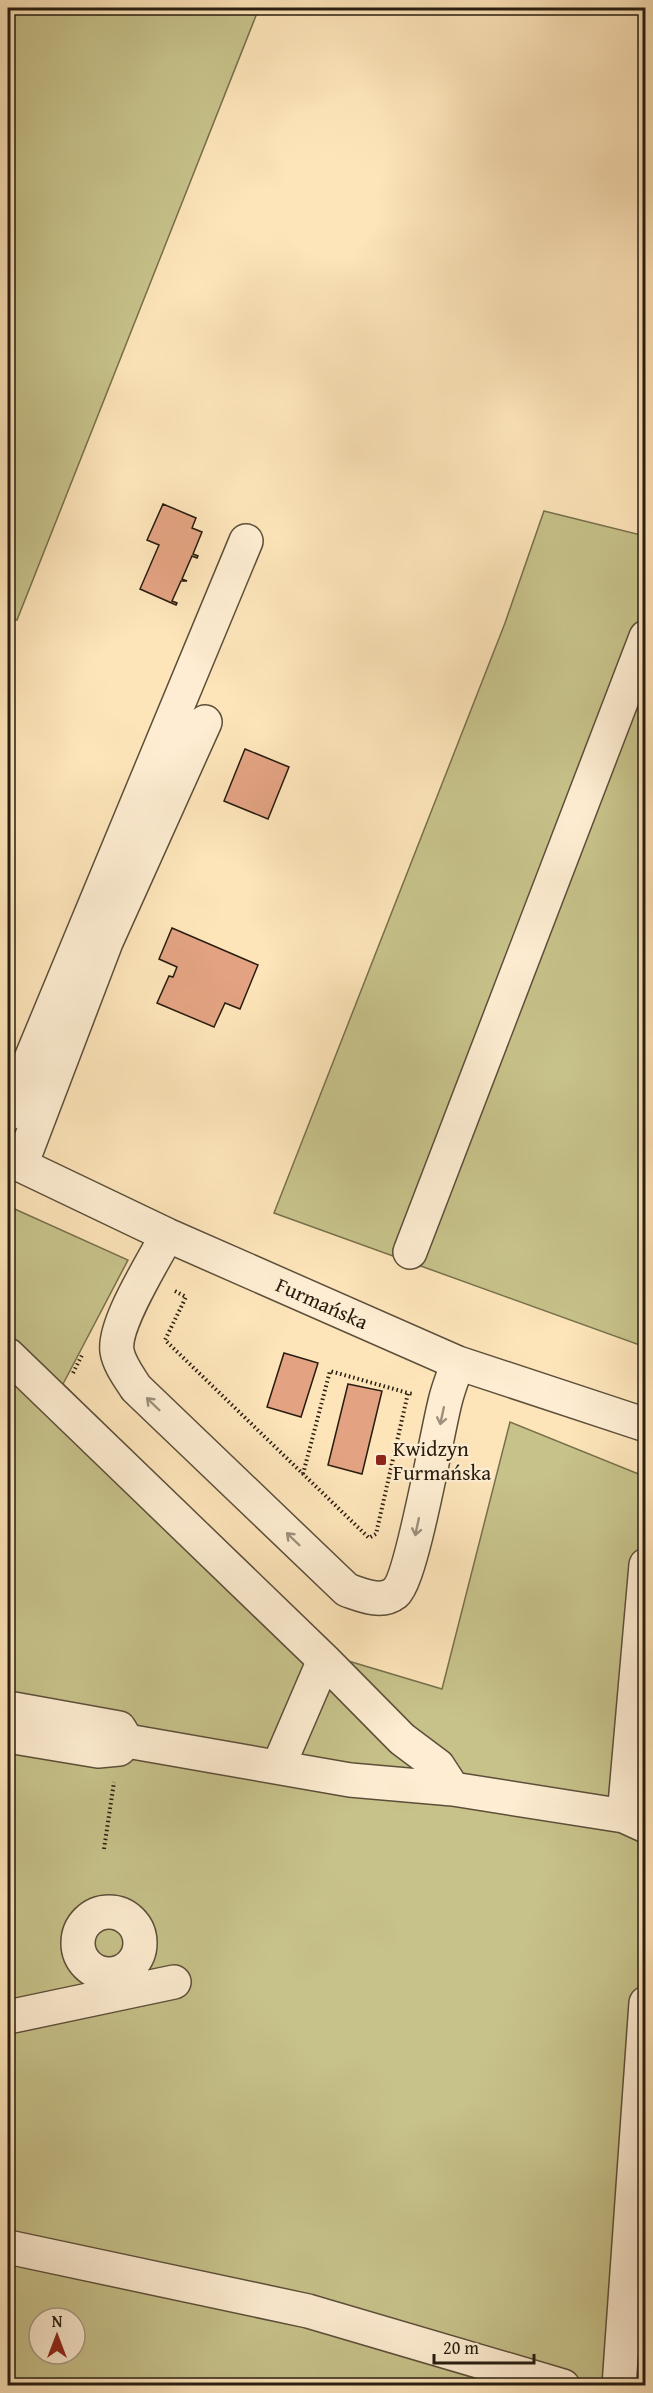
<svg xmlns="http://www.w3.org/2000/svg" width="653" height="2393" font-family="'Gentium Book Plus',serif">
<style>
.green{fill:#c7c28a;stroke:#77704d;stroke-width:1.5;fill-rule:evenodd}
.building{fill:#e3a382;stroke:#271d10;stroke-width:1.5}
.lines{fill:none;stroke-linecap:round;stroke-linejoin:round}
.minor-casing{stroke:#5c4f3a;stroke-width:36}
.path{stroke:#271d10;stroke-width:4;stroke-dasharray:1.5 3;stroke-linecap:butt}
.minor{stroke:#feedd2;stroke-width:33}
.oneway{stroke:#9d8f7b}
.poi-dot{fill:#8f2418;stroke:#feedd2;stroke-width:2}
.labels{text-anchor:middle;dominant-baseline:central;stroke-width:4.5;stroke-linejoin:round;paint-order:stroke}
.street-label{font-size:21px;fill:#271d10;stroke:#feedd2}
.poi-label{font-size:21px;fill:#271d10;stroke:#feedd2;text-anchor:start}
</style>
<rect width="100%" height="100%" fill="#fde4b9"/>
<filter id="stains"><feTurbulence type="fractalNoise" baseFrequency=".00333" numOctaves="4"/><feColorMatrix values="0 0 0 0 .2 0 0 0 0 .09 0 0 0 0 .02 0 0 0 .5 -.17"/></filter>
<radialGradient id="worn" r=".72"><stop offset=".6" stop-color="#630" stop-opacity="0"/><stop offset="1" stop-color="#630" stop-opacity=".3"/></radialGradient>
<path class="green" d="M8 8H259L17 620 8 617Z
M544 511 645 536V1347L274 1213 505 623Z
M8 1206 128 1260 63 1384 345 1660 442 1689 510 1422 646 1477 645 2385 8 2386ZM39 2318H75V2354H39Z"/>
<path class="building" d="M163 504 196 518 192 528 202 532 193 554 198 556 197 558 192 556 182 579 187 581H181L172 601 177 603 176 605 140 589 159 545 147 540Z
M245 749 289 767 268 819 224 801Z
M172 928 258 965 240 1009 225 1003 214 1027 157 1003 169 976 173 977 177 967 159 959Z
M284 1353 318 1363 301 1417 267 1407Z
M348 1384 382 1391 362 1474 328 1465Z"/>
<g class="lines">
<defs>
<path id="minor" d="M8 1114 246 541
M8 1159 167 1235 458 1363 646 1425
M21 1165 106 942 205 722
M167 1235C154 1261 113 1324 117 1351 119 1364 129 1377 136 1388L347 1590C362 1595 381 1604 395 1593 412 1579 437 1433 445 1402 448 1389 453 1376 458 1363
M410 1252 646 637
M8 1355 324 1660 402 1739 438 1766 453 1789
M8 1708 119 1728 127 1741 350 1780 453 1789 624 1816 646 1826
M8 1736 98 1751 119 1749 127 1741
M278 1767 324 1660
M624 1816 646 1565
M78 1943a31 31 0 1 1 62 0a31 31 0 1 1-62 0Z
M8 2017 174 1982
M8 2247 308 2311 563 2386
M619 2386 646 2003"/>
</defs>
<use href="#minor" class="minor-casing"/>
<path class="path" d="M175 1291 186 1297 165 1340 369 1538 376 1534 408 1393 414 1394
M73 1373 82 1355
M303 1474 330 1371 408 1393
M104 1849 114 1782"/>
<use href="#minor" class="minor"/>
</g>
<defs><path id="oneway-shaft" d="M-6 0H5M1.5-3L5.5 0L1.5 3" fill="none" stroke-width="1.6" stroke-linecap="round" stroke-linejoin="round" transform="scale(1.5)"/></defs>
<g class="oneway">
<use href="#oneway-shaft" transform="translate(153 1404) rotate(-136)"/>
<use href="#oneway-shaft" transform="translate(442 1416) rotate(102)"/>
<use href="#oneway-shaft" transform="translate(417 1527) rotate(102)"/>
<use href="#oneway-shaft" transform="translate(293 1539) rotate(-136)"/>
</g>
<rect class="poi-dot" x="375" y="1454" width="12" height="12" rx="3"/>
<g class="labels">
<g class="street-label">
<text transform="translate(322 1303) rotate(24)">Furmańska</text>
</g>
<g class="poi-label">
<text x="393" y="1448">Kwidzyn<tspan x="393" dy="24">Furmańska</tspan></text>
</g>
</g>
<rect width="653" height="2393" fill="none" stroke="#fde4b9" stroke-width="30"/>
<rect x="9" y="9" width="635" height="2375" fill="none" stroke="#271d10" stroke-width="3"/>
<rect x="15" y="15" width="623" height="2363" fill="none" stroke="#271d10" stroke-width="1.5"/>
<g transform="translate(57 2336)"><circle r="28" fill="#feedd2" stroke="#a89a84" stroke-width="1.5"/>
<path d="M0-4.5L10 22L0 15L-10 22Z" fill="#8f2418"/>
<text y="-9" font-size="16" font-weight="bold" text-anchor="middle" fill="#271d10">N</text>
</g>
<path d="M434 2354v9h100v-9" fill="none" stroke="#271d10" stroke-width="3"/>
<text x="443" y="2354" font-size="18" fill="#271d10" stroke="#feedd2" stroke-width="4.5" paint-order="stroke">20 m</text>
<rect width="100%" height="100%" filter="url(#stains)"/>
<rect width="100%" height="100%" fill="url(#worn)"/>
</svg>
